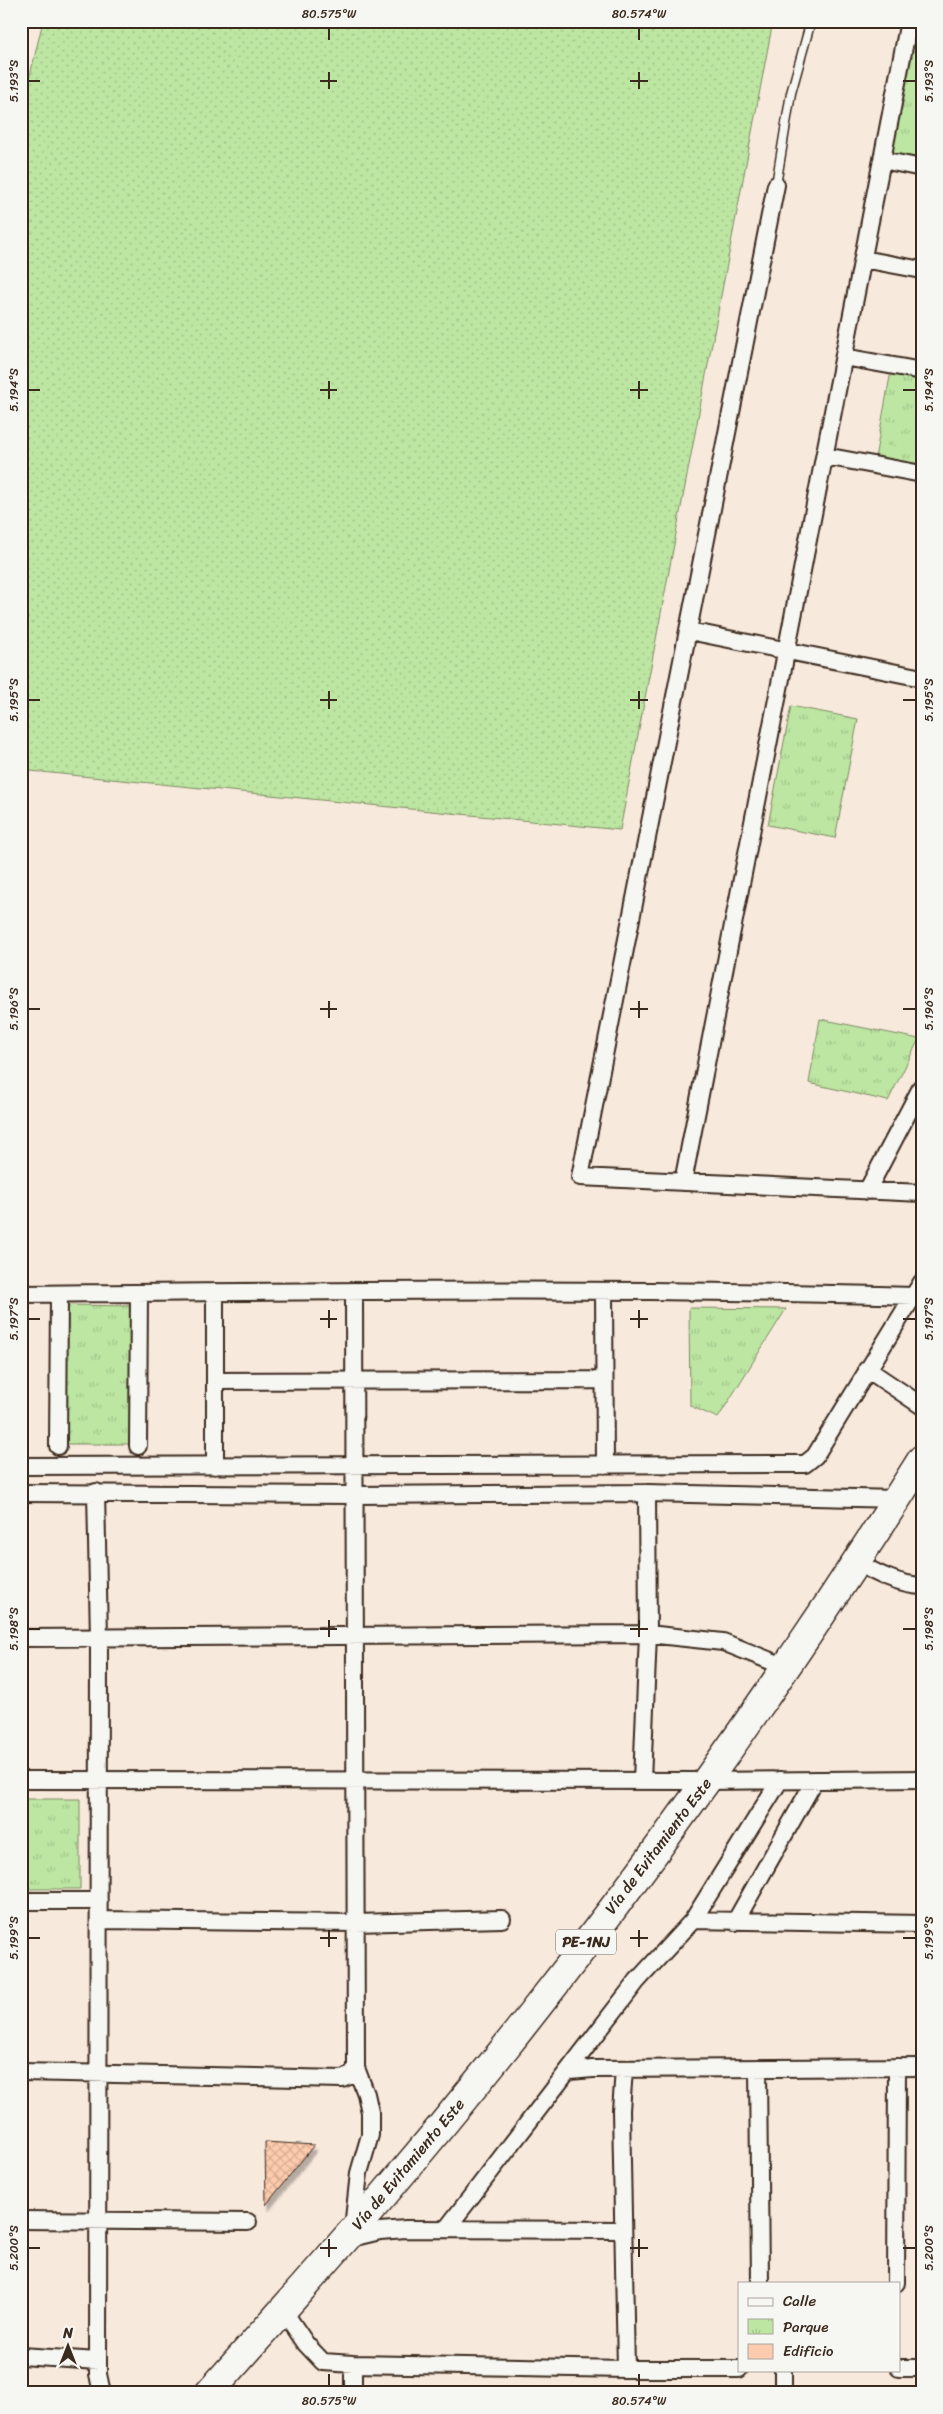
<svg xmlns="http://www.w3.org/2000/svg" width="943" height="2414" font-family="Sriracha,sans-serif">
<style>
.grass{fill:url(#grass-dots);stroke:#7c8860}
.park{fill:url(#park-tufts);stroke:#7c8860}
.building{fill:url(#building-cross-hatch);stroke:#3b2a1e;filter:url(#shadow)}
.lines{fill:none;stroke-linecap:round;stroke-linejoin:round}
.lane-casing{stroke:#3b2a1e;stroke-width:11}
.street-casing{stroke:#3b2a1e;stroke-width:20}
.highway-casing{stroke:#3b2a1e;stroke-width:31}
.lane{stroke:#f6f6f2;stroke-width:8}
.street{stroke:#f6f6f2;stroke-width:16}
.highway{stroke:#f6f6f2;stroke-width:28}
.ticks{fill:none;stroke:#3b2a1e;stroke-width:2}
.labels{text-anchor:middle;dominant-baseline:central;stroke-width:5;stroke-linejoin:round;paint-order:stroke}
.shield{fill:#f6f6f2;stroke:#73675e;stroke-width:1}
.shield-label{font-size:15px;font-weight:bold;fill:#3b2a1e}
.street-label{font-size:16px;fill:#3b2a1e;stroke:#f6f6f2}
.neatline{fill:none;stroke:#3b2a1e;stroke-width:2}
.ticks-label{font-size:12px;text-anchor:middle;fill:#3b2a1e}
</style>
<defs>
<pattern id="grass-dots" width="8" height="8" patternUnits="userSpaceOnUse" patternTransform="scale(1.25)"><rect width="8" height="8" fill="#bce6a2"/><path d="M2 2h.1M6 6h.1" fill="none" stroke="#a2c58b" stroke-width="1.8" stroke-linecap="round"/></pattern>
<pattern id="park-tufts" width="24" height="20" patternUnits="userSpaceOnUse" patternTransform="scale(1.25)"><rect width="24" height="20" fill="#bce6a2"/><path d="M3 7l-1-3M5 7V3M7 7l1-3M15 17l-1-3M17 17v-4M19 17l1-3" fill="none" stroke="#a2c58b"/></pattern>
<pattern id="building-cross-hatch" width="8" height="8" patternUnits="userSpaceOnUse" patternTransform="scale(1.25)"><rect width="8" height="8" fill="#fdcbad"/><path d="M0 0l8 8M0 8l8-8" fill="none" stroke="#daae94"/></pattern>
<filter id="shadow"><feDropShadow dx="3" dy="5.5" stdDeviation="1" flood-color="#0004"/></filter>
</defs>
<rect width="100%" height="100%" fill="#f8e9dd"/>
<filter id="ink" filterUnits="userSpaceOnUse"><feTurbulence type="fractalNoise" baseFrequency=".02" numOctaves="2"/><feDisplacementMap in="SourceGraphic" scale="10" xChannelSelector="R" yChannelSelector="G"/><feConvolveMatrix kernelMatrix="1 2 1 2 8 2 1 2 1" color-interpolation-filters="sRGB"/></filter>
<g filter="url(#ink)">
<path class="grass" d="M43 21H773L620 830 21 770V113Z"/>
<path class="park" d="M917 21H922V161L895 156 893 148Z
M891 371 922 376V467L875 458Z
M791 706 858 719 835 838 768 825Z
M820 1019 919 1039 888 1101 809 1083Z
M65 1305 134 1306 133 1444H64Z
M689 1308 786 1309 718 1418 690 1406Z
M21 1799H80V1889H21Z"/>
<path class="building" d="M265 2142 314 2145 266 2205Z"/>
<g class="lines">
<defs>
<path id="lane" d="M776 185 791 93 811 21"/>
<path id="street" d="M882 160 922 168
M776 185 580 1177 922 1193
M863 259 922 270
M844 357 922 371
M825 456 922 474
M689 631 922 678
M683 1182 909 21
M867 1191 922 1086
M604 1291 605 1465
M215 1292V1466
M21 1294C319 1291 616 1287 913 1296
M867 1369 922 1406
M215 1381 604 1380
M58 1446 59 1294
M138 1446 139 1293
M21 1466 805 1464 815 1456 922 1282
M96 1492 99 1637 98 2374 102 2393
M21 1493 355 1495 647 1493 897 1499
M856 1562C876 1573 898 1585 922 1586
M21 1638 648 1634 723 1642 786 1667
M21 1780 706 1781 922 1779
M642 1781 648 1634 647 1493
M21 1901H99
M99 1920 356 1923 502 1919
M693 1920 922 1924
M735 1922 815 1780
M758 2068 760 2283
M624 2070 621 2110 626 2369
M569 2071 593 2069 922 2067
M21 2072 342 2079 352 2075 356 2068
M21 2220 248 2222
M353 2228 359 2173 370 2135V2112L366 2094 356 2068 354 1291
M447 2228 637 1981 693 1920 780 1780
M347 2239 380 2231 406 2229 623 2230
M896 2283 897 2067
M283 2310 306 2344 323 2362 353 2364 626 2369H739
M21 2356 98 2361
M899 2368H922
M783 2370V2393
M353 2393V2364"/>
<path id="highway" d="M209 2393C267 2328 325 2263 381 2198 579 1966 760 1717 922 1459"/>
</defs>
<use href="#lane" class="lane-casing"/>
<use href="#street" class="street-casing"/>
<use href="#highway" class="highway-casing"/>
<use href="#lane" class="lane"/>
<use href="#street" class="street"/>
<use href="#highway" class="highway"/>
</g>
</g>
<path class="ticks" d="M329 28V40M639 28V40M329 72V89M639 72V89M28 81H40M320 81H337M630 81H648M903 81H916M329 381V399M639 381V399M28 390H40M320 390H337M630 390H648M903 390H916M329 691V709M639 691V709M28 700H40M320 700H337M630 700H648M903 700H916M329 1001V1018M639 1001V1018M28 1009H40M320 1009H337M630 1009H648M903 1009H916M329 1310V1328M639 1310V1328M28 1319H40M320 1319H337M630 1319H648M903 1319H916M329 1620V1637M639 1620V1637M28 1629H40M320 1629H337M630 1629H648M903 1629H916M329 1930V1947M639 1930V1947M28 1938H40M320 1938H337M630 1938H648M903 1938H916M329 2239V2257M639 2239V2257M28 2248H40M320 2248H337M630 2248H648M903 2248H916M329 2374V2386M639 2374V2386"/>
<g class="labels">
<rect class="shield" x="556" y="1929.5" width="60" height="25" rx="4"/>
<g class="shield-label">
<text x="586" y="1942">PE-1NJ</text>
</g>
<g class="street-label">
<text transform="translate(658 1846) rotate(-53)">Vía de Evitamiento Este</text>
<text transform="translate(408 2164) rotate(-50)">Vía de Evitamiento Este</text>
</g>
</g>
<rect width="943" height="2414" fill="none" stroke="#f6f6f2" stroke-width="55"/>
<rect x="738" y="2282" width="162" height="90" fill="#f6f6f2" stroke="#aba49d"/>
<rect x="748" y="2298" width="25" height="8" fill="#f6f6f2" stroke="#aba49d"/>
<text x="783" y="2306" font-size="15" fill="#3b2a1e">Calle</text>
<rect x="748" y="2319" width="25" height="15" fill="url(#park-tufts)" stroke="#aba49d"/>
<text x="783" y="2332" font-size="15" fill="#3b2a1e">Parque</text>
<rect x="748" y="2344" width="25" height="15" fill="#fdcbad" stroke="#aba49d"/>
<text x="783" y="2356" font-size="15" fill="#3b2a1e">Edificio</text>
<g transform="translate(68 2346)" stroke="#f6f6f2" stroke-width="4" paint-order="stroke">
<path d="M0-4L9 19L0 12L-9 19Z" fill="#3b2a1e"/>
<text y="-8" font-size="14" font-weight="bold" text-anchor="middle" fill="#3b2a1e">N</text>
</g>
<rect x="28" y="28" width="888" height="2358" class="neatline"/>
<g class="ticks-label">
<text x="329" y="18">80.575°W</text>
<text x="639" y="18">80.574°W</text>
<text transform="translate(14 81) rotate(-90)" y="4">5.193°S</text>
<text transform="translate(929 81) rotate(-90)" y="4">5.193°S</text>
<text transform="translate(14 390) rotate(-90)" y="4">5.194°S</text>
<text transform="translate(929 390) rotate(-90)" y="4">5.194°S</text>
<text transform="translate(14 700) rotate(-90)" y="4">5.195°S</text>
<text transform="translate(929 700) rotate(-90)" y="4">5.195°S</text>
<text transform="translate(14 1009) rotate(-90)" y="4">5.196°S</text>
<text transform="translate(929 1009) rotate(-90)" y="4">5.196°S</text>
<text transform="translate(14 1319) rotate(-90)" y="4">5.197°S</text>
<text transform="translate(929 1319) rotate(-90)" y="4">5.197°S</text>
<text transform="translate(14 1629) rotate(-90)" y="4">5.198°S</text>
<text transform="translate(929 1629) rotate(-90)" y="4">5.198°S</text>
<text transform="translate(14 1938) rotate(-90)" y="4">5.199°S</text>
<text transform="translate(929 1938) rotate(-90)" y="4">5.199°S</text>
<text transform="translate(14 2248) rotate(-90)" y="4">5.200°S</text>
<text transform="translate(929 2248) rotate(-90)" y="4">5.200°S</text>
<text x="329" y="2405">80.575°W</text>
<text x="639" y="2405">80.574°W</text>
</g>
</svg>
